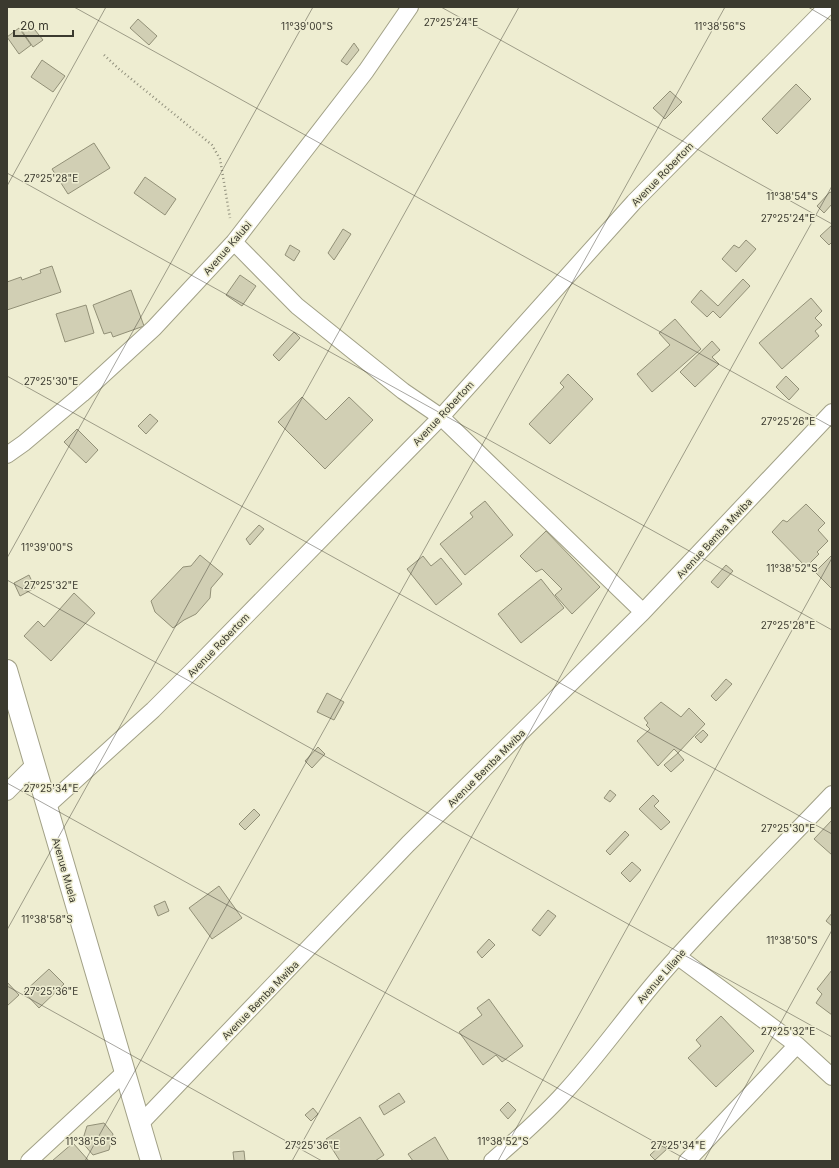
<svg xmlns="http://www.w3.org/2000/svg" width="839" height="1168" font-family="Inter,sans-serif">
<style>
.building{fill:#d1cfb4;stroke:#929077}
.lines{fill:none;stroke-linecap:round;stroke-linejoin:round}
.minor-casing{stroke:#a2a187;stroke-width:18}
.tertiary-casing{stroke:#a2a187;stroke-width:22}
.path{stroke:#91907d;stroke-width:2.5;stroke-dasharray:1 3;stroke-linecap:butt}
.minor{stroke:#fff;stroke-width:16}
.tertiary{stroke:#fff;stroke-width:20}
.ticks{fill:none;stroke:#3b3a2f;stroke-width:1;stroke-opacity:0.45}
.labels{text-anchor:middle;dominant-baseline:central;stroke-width:3;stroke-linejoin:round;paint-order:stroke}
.street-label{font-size:10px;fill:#3b3a2f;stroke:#eeedd1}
.ticks-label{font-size:10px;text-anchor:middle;fill:#3b3a2f;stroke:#eeedd1;stroke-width:3;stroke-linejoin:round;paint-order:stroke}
</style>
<rect width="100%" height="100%" fill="#eeedd1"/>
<path class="building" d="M138 19 157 36 149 45 130 28Z
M31 25 43 40 33 47 22 31Z
M19 28 31 45 19 54 7 37Z
M354 43 359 50 347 65 341 61Z
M42 60 65 76 53 92 31 77Z
M796 84 811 99 777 134 762 119Z
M670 91 682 102 665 119 653 108Z
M94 143 110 168 68 194 52 169Z
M145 177 176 199 165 215 134 193Z
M830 192 832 193V204L824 213 817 206Z
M832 225V242L829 245 820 236Z
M343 229 351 234 334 260 328 253Z
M746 240 756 249 736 272 722 259 734 245 739 248Z
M290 245 300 251 294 261 285 255Z
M52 266 61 292 7 310V282L21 277 22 280 41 273 40 270Z
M240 275 256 286 242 306 226 295Z
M743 279 750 286 720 318 713 311 707 317 691 302 701 290 718 306Z
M131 290 144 326 113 337 111 332 104 334 93 305Z
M811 298 822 311 815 318 822 325 815 331 819 336 782 369 759 343Z
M86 305 94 333 65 342 56 314Z
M675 319 701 349 652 392 637 374 670 345 659 333Z
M294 332 300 338 279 361 273 355Z
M712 341 720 350 712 357 719 364 695 387 680 372Z
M568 374 593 399 550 444 529 424 564 387 560 383Z
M786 376 799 389 789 400 776 387Z
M302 397 326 420 349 397 373 420 325 469 278 422Z
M150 414 158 421 146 434 138 426Z
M77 429 98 450 86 463 64 442Z
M485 501 513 535 465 575 440 544 473 517 470 513Z
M806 504 825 523 818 530 828 541 817 552 819 554 806 567 772 532 783 520 787 522Z
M259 525 264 529 250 545 246 539Z
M546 531 600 587 572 614 555 595 562 589 542 569 536 572 520 556Z
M200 555 223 574 211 588 210 598 196 614 184 620 173 628 155 612 151 601 183 567 191 566Z
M832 555V589L815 572Z
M423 556 431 566 441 558 462 584 436 605 407 569Z
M726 565 733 571 718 588 711 582Z
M29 575 35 588 20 596 14 583Z
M541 579 564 608 521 643 498 614Z
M74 593 95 613 51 661 24 636 38 621 44 627Z
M726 679 732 684 716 701 711 696Z
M327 693 344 702 334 720 317 712Z
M661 702 681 717 689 708 705 724 678 753 674 749 658 766 637 741 650 729 646 725 648 723 644 718Z
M703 730 708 735 701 743 695 737Z
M318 747 325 754 312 768 305 761Z
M678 753 684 760 671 772 664 765Z
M610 790 616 795 610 802 604 798Z
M653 795 659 801 654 806 670 822 661 830 639 809Z
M254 809 260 815 245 830 239 824Z
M832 820V855L814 839Z
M625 831 629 835 610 855 606 851Z
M632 862 641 870 630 882 621 873Z
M219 886 242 918 212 939 189 908Z
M165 901 169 911 158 916 154 906Z
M548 910 556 916 540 936 532 930Z
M832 913V926L826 921Z
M489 939 495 945 482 958 477 952Z
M49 969 64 984 39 1008 24 992Z
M832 970V1015L816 1003 822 994 817 989Z
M7 982 19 995 7 1006Z
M489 999 523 1046 502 1062 496 1055 483 1065 459 1032 482 1015 477 1008Z
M721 1016 754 1051 716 1087 688 1058 701 1046 696 1040Z
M399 1093 405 1102 384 1115 379 1106Z
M508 1102 516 1110 508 1119 500 1110Z
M313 1108 318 1114 311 1121 305 1115Z
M360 1117 384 1155 375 1161H340L326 1139Z
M104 1123 113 1134 109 1150 93 1155 82 1142 87 1126Z
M435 1137 449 1161H413L408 1154Z
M73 1143 89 1161H52Z
M663 1143 668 1148 655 1160 650 1155Z
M244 1151 245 1161H234L233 1152Z"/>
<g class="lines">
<defs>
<path id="minor" d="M234 242 297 306 403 391 441 417 643 612
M7 455 24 443 82 394 154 328 234 242 366 71 410 7
M7 792 35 764
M47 806 153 710 191 672 441 417 634 202 827 7
M677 956 797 1045 832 1077
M140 1124 408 844 643 612 832 412
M29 1161 125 1072
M492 1161C517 1139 543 1117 565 1092 599 1055 628 1013 661 975 716 912 775 854 832 794
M687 1161 797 1045"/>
<path id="tertiary" d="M7 670 151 1161"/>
</defs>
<use href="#minor" class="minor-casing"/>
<use href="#tertiary" class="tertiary-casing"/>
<path class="path" d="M104 55 119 69 212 145 220 159 230 218"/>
<use href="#minor" class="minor"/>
<use href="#tertiary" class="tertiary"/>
</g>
<path class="ticks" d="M74 7 832 427M441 7 832 224M808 7 832 21M7 173 832 630M7 186 106 7M7 376 832 834M7 558 313 7M7 580 832 1037M7 783 689 1161M7 930 519 7M7 986 322 1161M85 1161 725 7M292 1161 832 186M498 1161 832 558M704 1161 832 930"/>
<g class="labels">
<g class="street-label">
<text transform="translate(662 174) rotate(-46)">Avenue Robertom</text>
<text transform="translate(227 248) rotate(-49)">Avenue Kalubi</text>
<text transform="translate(443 413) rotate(-47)">Avenue Robertom</text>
<text transform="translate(714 538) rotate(-47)">Avenue Bemba Mwiba</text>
<text transform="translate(218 645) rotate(-46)">Avenue Robertom</text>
<text transform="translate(486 768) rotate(-45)">Avenue Bemba Mwiba</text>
<text transform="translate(65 870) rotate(74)">Avenue Muela</text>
<text transform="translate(661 976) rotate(-49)">Avenue Liliane</text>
<text transform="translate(260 1000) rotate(-46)">Avenue Bemba Mwiba</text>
</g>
</g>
<g class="ticks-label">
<text x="451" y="26">27°25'24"E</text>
<text x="307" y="30">11°39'00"S</text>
<text x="720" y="30">11°38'56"S</text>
<text x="51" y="182">27°25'28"E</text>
<text x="792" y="200">11°38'54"S</text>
<text x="788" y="222">27°25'24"E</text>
<text x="51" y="385">27°25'30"E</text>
<text x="788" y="425">27°25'26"E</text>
<text x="47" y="551">11°39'00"S</text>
<text x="792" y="572">11°38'52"S</text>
<text x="51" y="589">27°25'32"E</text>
<text x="788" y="629">27°25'28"E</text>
<text x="51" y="792">27°25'34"E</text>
<text x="788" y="832">27°25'30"E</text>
<text x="47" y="923">11°38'58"S</text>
<text x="792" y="944">11°38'50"S</text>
<text x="51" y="995">27°25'36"E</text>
<text x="788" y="1035">27°25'32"E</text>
<text x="91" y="1145">11°38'56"S</text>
<text x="503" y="1145">11°38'52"S</text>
<text x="312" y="1149">27°25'36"E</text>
<text x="678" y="1149">27°25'34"E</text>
</g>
<rect width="839" height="1168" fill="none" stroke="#3b3a2f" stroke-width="16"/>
<path d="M14 30v6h59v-6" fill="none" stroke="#3b3a2f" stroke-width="2"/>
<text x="20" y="30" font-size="12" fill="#3b3a2f" stroke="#eeedd1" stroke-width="3" paint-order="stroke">20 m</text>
</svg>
